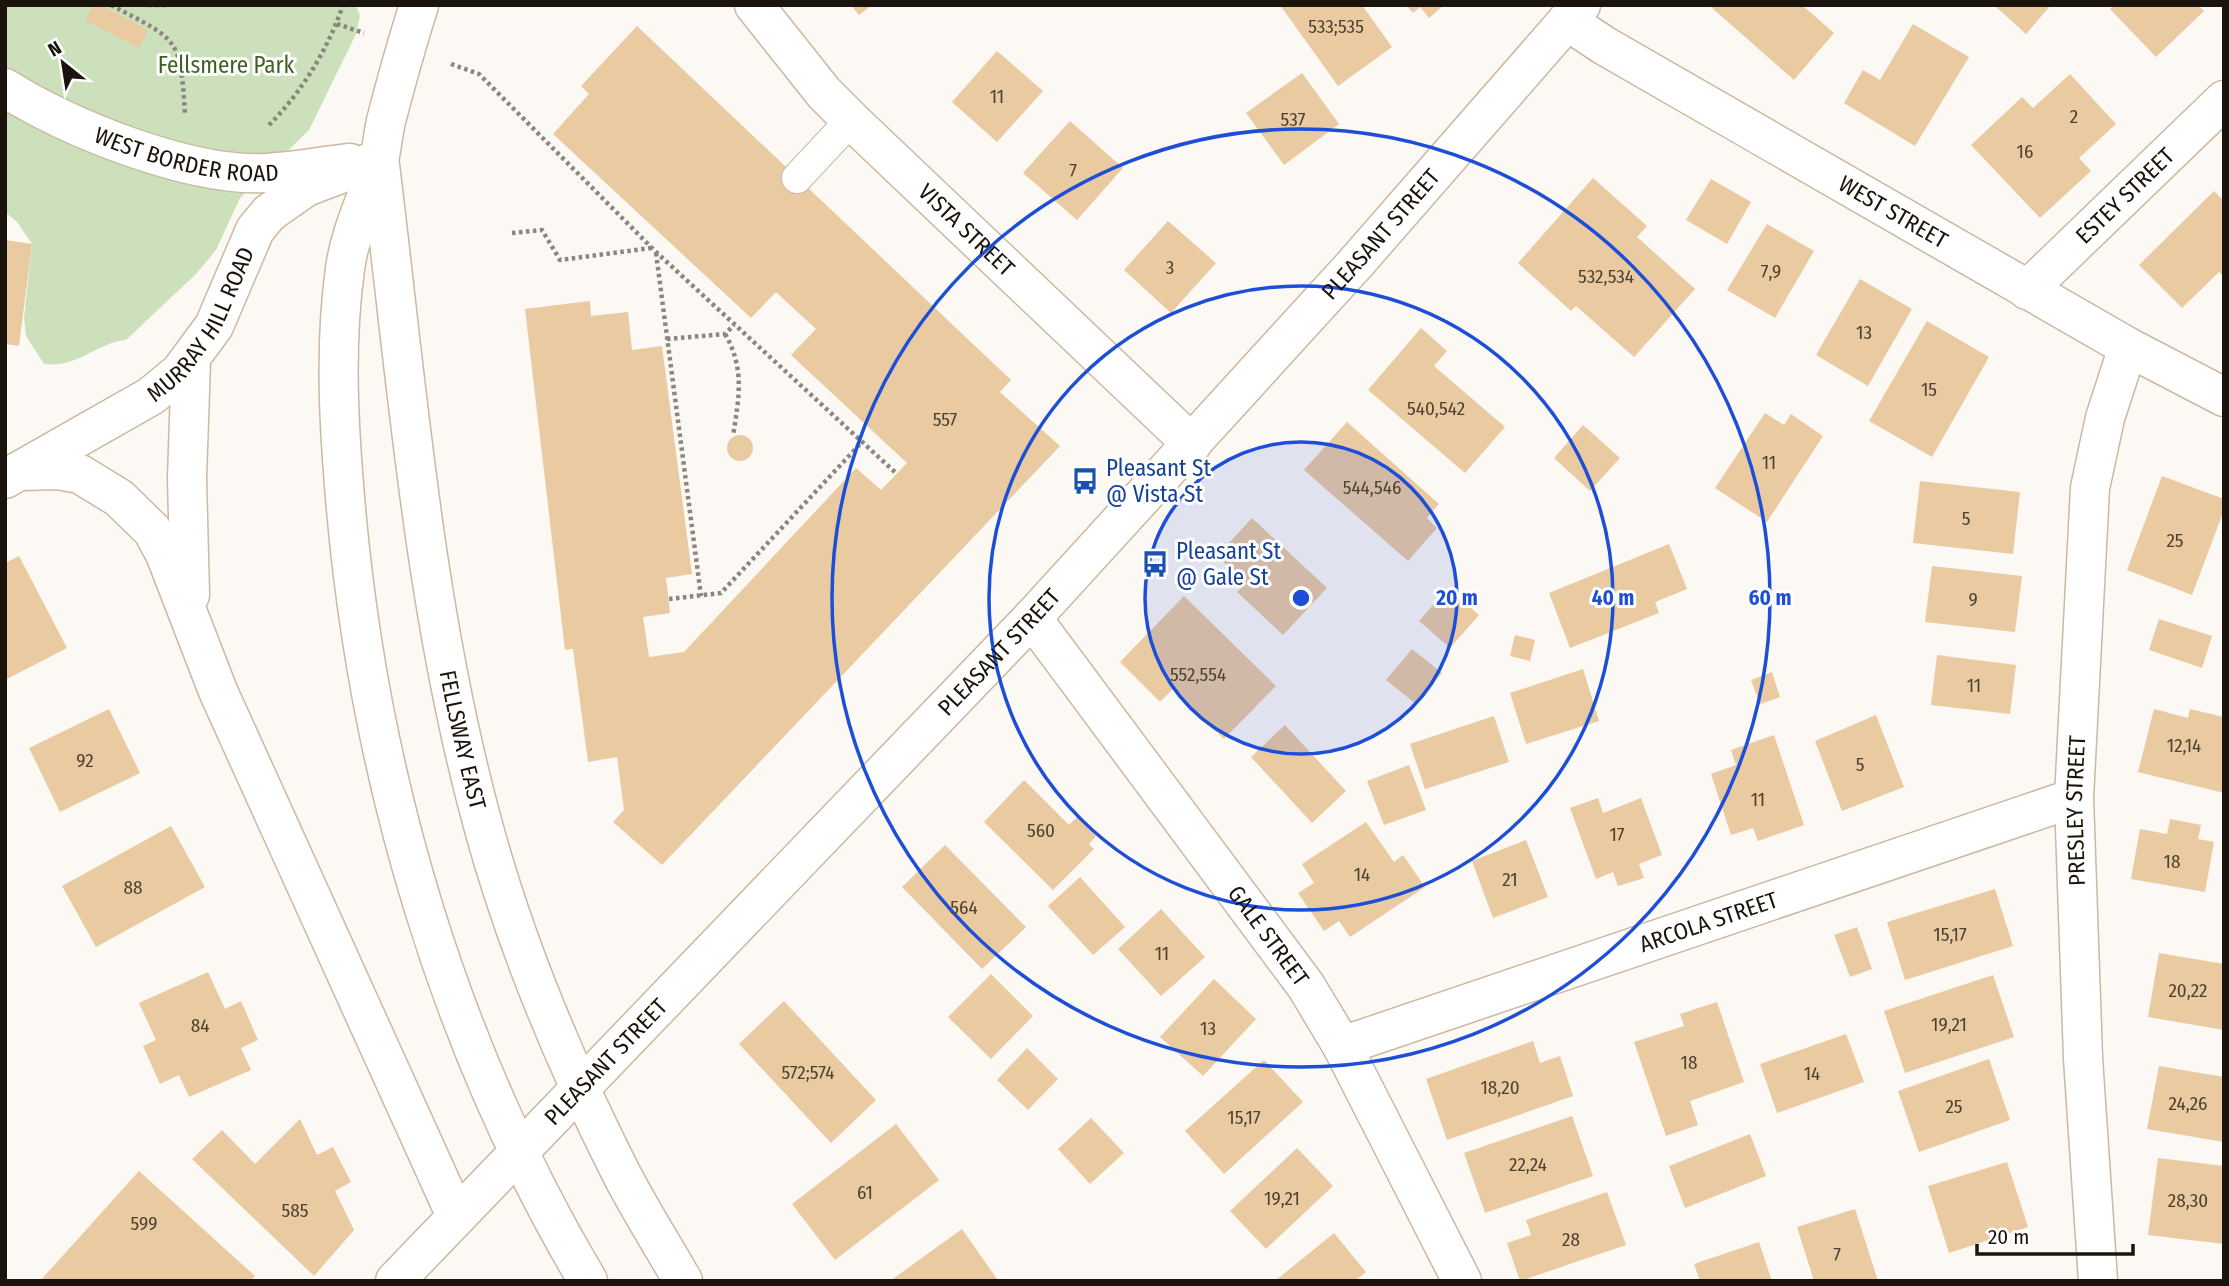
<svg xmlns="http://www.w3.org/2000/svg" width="2229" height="1286" font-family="'Fira Sans Condensed',sans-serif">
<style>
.green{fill:#cce1bb}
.building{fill:#e9caa1}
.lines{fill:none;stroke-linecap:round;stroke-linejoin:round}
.lane-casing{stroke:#cbb9a1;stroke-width:32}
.street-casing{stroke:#cbb9a1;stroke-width:41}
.secondary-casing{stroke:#cbb9a1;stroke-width:41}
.primary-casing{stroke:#cbb9a1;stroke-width:41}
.path{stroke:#8b867f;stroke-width:4.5;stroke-dasharray:3.5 3.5;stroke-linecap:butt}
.lane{stroke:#fff;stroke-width:30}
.street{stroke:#fff;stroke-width:38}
.secondary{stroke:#fff;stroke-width:38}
.primary{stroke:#fff;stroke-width:38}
.ring{fill:none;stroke:#1d4ed8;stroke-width:3.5}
.labels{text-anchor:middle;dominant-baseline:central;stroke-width:6;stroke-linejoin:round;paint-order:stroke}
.number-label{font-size:19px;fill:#4e4231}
.park-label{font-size:23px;fill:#436023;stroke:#fff}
.street-label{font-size:23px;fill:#1b140c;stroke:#fff}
.transit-label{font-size:23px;fill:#164399;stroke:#fff;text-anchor:start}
.centre{fill:#1d4ed8;stroke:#fff;stroke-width:3.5}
.ring-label{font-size:21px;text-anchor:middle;font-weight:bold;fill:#1d4ed8;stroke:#fff;stroke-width:6;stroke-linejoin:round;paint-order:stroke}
</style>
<rect width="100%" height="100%" fill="#fcf8f3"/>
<path class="green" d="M5 5H356L360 16 356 34 309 130 240 198 216 250 196 274 126 340C95 343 79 368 44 364L26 336 24 318 32 244 17 222 5 212Z"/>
<path class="building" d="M93 5H101L148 30 139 48 85 20Z
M851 5H872L859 15Z
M1280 5H1362L1392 47 1338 86Z
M1406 5H1444L1429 18 1420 7 1413 13Z
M1713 5H1802L1834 33 1794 80 1711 7Z
M1994 5H2051L2026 34Z
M2114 5H2198L2204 11 2156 57 2110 9Z
M1913 24 1969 57 1915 146 1844 103 1863 70 1880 80Z
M637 26 1011 380 1000 392 1060 446 662 865 613 822 624 810 617 757 588 762 573 649 565 650 525 309 590 301 591 316 628 312 632 350 662 346 692 574 666 578 670 613 643 617 649 657 684 652 856 468 881 490 907 463 791 355 816 329 776 292 751 318 553 134 589 94 581 86Z
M997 51 1043 91 997 142 952 102Z
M1302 73 1339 124 1284 165 1246 113Z
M2070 74 2116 124 2079 158 2091 171 2040 218 1971 145 2022 97 2033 108Z
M1070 121 1123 168 1077 220 1023 173Z
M1593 178 1647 226 1637 237 1695 289 1634 357 1576 306 1571 311 1518 263Z
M1711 179 1751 202 1727 244 1686 220Z
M2214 191 2224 201V277L2219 272 2182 308 2139 265Z
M1168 221 1216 263 1171 313 1124 270Z
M1767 224 1814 251 1775 318 1727 290Z
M5 240 32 244 19 346 5 344Z
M1860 279 1912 309 1868 386 1816 355Z
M1927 321 1989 357 1932 457 1869 421Z
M1421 328 1447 351 1434 366 1505 427 1465 473 1368 390Z
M1765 413 1784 425 1791 414 1823 436 1767 522 1715 488Z
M1347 422 1439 504 1427 518 1437 528 1408 561 1304 470Z
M1583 425 1620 458 1590 491 1554 458Z
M727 448a13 13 0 1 1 26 0a13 13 0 1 1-26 0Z
M2162 476 2224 499V510L2192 595 2127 570Z
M1920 481 2020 492 2013 554 1913 543Z
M1252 518 1327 588 1283 635 1237 592 1246 583 1217 556Z
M1669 544 1687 589 1655 602 1659 613 1570 648 1549 593Z
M19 556 67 648 5 680V563Z
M1932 566 2022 576 2015 632 1925 622Z
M1448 588 1479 615 1450 648 1419 621Z
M1184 596 1276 686 1224 739 1173 689 1160 702 1120 662Z
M2159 619 2212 636 2202 668 2149 650Z
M1515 635 1535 640 1530 661 1510 656Z
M1412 649 1442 673 1416 704 1386 680Z
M1937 655 2016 665 2010 714 1931 705Z
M1583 669 1599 721 1526 744 1510 693Z
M1772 672 1780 697 1760 704 1751 680Z
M109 709 140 773 60 812 29 748Z
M2154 709 2188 718 2190 709 2224 717V793L2138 772Z
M1876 715 1904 787 1842 811 1815 741Z
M1494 716 1509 762 1425 789 1410 744Z
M1285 725 1346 791 1312 823 1251 757Z
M1774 735 1804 825 1758 841 1753 828 1731 835 1711 774 1736 765 1731 750Z
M1409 765 1426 810 1384 825 1367 781Z
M1024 780 1069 825 1077 817 1096 836 1089 844 1094 849 1053 890 984 822Z
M1598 798 1603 813 1641 798 1662 855 1639 864 1644 878 1618 886 1613 872 1596 879 1570 808Z
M2170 819 2201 825 2198 839 2214 842 2205 892 2131 879 2140 829 2167 834Z
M1366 822 1394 862 1403 855 1425 887 1350 937 1339 921 1324 931 1298 893 1314 883 1302 864Z
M171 826 205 887 96 947 62 886Z
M1526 840 1548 897 1493 918 1472 861Z
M945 845 1026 927 982 969 902 887Z
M1080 877 1125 927 1093 955 1048 906Z
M1995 889 2013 946 1905 980 1887 922Z
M1161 909 1205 957 1161 996 1118 949Z
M1857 927 1872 969 1850 977 1834 935Z
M2159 953 2224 964V1030L2148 1017Z
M208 972 225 1009 241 1001 258 1040 241 1048 251 1070 189 1097 179 1075 160 1084 143 1046 156 1040 139 1003Z
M991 974 1033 1016 991 1059 948 1017Z
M1993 975 2014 1037 1905 1073 1884 1011Z
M1214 979 1256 1019 1203 1076 1160 1037Z
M784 1001 876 1100 831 1143 739 1044Z
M1717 1002 1744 1082 1690 1101 1698 1125 1666 1136 1634 1042 1684 1026 1680 1014Z
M1846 1034 1864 1082 1777 1113 1760 1064Z
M1533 1041 1540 1063 1560 1056 1573 1096 1447 1140 1426 1079Z
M1027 1048 1058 1079 1028 1110 997 1080Z
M1989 1059 2010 1120 1919 1152 1898 1091Z
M1264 1060 1303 1102 1224 1174 1185 1131Z
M2159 1066 2224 1077V1142L2147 1129Z
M1572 1116 1593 1176 1485 1213 1464 1153Z
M1091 1118 1124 1153 1090 1184 1058 1149Z
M300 1119 317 1155 333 1147 351 1182 335 1191 354 1230 314 1276 192 1159 222 1130 255 1164Z
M896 1124 939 1180 835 1260 792 1204Z
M1750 1134 1766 1176 1685 1208 1669 1166Z
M1297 1148 1333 1186 1266 1249 1230 1211Z
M2158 1158 2224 1166V1244L2148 1235Z
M2007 1162 2028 1227 1949 1253 1928 1186Z
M139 1171 255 1276 250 1281H40Z
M1607 1192 1626 1245 1520 1281 1507 1243 1531 1235 1526 1220Z
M1855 1209 1878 1281H1814L1797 1227Z
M962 1229 997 1279 890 1281Z
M1334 1233 1366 1272 1355 1281H1275Z
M1759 1242 1772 1281H1700L1694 1264Z"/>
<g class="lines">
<defs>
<path id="lane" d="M797 178 851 120"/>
<g id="street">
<path id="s1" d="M754 5 824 93 851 120 1192 444"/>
<path id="s2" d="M5 88C67 128 191 177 265 173 293 172 322 166 350 163"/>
<path id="s3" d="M2027 290 2224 100"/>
<path d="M20 471 58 470 80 474 119 498 152 530 165 554 218 691 456 1216"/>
<path d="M190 595 187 478 191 361"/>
<path id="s4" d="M1032 618 1306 986 1342 1046 1462 1281"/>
<path id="s5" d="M1342 1046 2074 798"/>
<path id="s6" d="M2098 1281 2083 1058 2074 798 2090 488 2105 418 2128 347"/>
</g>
<g id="secondary">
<path d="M419 5C407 43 396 82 386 121 383 134 382 148 379 160 368 197 350 231 345 269 334 349 339 429 346 509 370 779 449 1047 588 1281"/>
<path id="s7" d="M1567 21 1605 46 2128 347 2224 397"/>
<path id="s8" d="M380 165C407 385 424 610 483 825 515 943 564 1060 619 1169 638 1207 662 1244 683 1281"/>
<path id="s9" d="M5 479 151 396 180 372 214 326 255 230 269 213 306 187 379 159"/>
</g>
<g id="primary">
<path id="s10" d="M395 1281 1032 618 1355 264 1581 5"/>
</g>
</defs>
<use href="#lane" class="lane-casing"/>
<use href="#street" class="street-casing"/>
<use href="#secondary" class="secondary-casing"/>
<use href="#primary" class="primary-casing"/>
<path class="path" d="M111 5C179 41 180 36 185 114
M148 5H169
M337 24 364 33
M451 64 479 74 656 252 897 474
M269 125C302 92 328 49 343 5
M512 233 542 230 560 260 651 248
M656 253 701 596
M725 334C745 368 739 398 733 436
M667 339 725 334 734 325
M669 599 721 593 862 442"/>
<use href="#lane" class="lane"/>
<use href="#street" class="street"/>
<use href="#secondary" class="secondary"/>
<use href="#primary" class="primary"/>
</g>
<circle cx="1301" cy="598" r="156" fill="#1d4ed8" fill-opacity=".12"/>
<g class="ring">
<circle cx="1301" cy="598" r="156"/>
<circle cx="1301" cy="598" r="312"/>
<circle cx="1301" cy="598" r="469"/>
</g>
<defs>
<symbol id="bus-bare" viewBox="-9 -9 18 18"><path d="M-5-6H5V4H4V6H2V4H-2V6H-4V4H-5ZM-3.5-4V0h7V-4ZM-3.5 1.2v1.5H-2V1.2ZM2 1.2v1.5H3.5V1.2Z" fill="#1a4fb4" stroke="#fff" stroke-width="2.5" paint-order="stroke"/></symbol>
</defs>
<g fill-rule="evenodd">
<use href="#bus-bare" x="1066" y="462" width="38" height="38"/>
<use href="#bus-bare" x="1136" y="545" width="38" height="38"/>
</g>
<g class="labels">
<g class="number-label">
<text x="1336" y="26">533;535</text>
<text x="997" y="96">11</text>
<text x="2074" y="116">2</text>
<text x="1293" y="119">537</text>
<text x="2025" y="151">16</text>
<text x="1073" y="170">7</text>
<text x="1170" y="267">3</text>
<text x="1771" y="271">7,9</text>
<text x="1606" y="276">532,534</text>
<text x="1864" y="332">13</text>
<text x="1929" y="389">15</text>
<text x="1436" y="408">540,542</text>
<text x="945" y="419">557</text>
<text x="1769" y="462">11</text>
<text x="1372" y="487">544,546</text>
<text x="1966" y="518">5</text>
<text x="2175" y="540">25</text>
<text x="1973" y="599">9</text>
<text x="1198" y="674">552,554</text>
<text x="1974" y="685">11</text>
<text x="2184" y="745">12,14</text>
<text x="85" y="760">92</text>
<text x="1860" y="764">5</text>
<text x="1758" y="799">11</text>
<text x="1041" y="830">560</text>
<text x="1617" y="834">17</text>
<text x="2172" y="861">18</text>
<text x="1362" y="874">14</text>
<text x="1510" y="879">21</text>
<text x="133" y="887">88</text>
<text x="964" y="907">564</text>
<text x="1950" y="934">15,17</text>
<text x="1162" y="953">11</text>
<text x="2188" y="990">20,22</text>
<text x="1949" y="1024">19,21</text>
<text x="200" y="1025">84</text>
<text x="1208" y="1028">13</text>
<text x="1689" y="1062">18</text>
<text x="808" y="1072">572;574</text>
<text x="1812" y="1073">14</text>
<text x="1500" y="1087">18,20</text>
<text x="2188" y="1103">24,26</text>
<text x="1954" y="1106">25</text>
<text x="1244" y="1117">15,17</text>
<text x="1528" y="1164">22,24</text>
<text x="865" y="1192">61</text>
<text x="1282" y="1198">19,21</text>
<text x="2188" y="1200">28,30</text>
<text x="295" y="1210">585</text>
<text x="144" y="1223">599</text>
<text x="1571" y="1239">28</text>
<text x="1837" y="1254">7</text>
</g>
<g class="park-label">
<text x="226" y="65">Fellsmere Park</text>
</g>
<g class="street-label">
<text stroke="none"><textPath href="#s2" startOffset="196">WEST BORDER ROAD</textPath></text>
<text stroke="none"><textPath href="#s3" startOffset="136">ESTEY STREET</textPath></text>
<text stroke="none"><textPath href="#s7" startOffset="378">WEST STREET</textPath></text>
<text stroke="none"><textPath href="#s1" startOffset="310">VISTA STREET</textPath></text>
<text stroke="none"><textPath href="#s10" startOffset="1438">PLEASANT STREET</textPath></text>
<text stroke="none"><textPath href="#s9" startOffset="257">MURRAY HILL ROAD</textPath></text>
<text stroke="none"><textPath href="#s10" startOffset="872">PLEASANT STREET</textPath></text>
<text stroke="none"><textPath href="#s8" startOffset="581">FELLSWAY EAST</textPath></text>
<text stroke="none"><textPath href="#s6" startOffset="471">PRESLEY STREET</textPath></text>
<text stroke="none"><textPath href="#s5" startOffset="387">ARCOLA STREET</textPath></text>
<text stroke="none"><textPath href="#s4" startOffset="396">GALE STREET</textPath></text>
<text stroke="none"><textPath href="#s10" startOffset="304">PLEASANT STREET</textPath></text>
</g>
<g class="transit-label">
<text x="1106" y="468">Pleasant St<tspan x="1106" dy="26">@ Vista St</tspan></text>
<text x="1176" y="551">Pleasant St<tspan x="1176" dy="26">@ Gale St</tspan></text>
</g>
</g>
<circle cx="1301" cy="598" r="10" class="centre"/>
<g class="ring-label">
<text x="1457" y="605">20 m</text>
<text x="1613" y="605">40 m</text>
<text x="1770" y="605">60 m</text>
</g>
<rect width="2229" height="1286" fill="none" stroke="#1b140c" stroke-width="14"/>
<g transform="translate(63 63) rotate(330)" stroke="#ffffff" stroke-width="5" paint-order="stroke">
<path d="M0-5L12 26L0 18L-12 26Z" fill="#1b140c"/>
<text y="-10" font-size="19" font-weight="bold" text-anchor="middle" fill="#1b140c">N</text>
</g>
<path d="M1977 1244v10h156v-10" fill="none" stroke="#1b140c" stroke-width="3.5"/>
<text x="1988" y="1244" font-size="21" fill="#1b140c" stroke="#ffffff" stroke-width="5" paint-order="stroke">20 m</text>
</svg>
